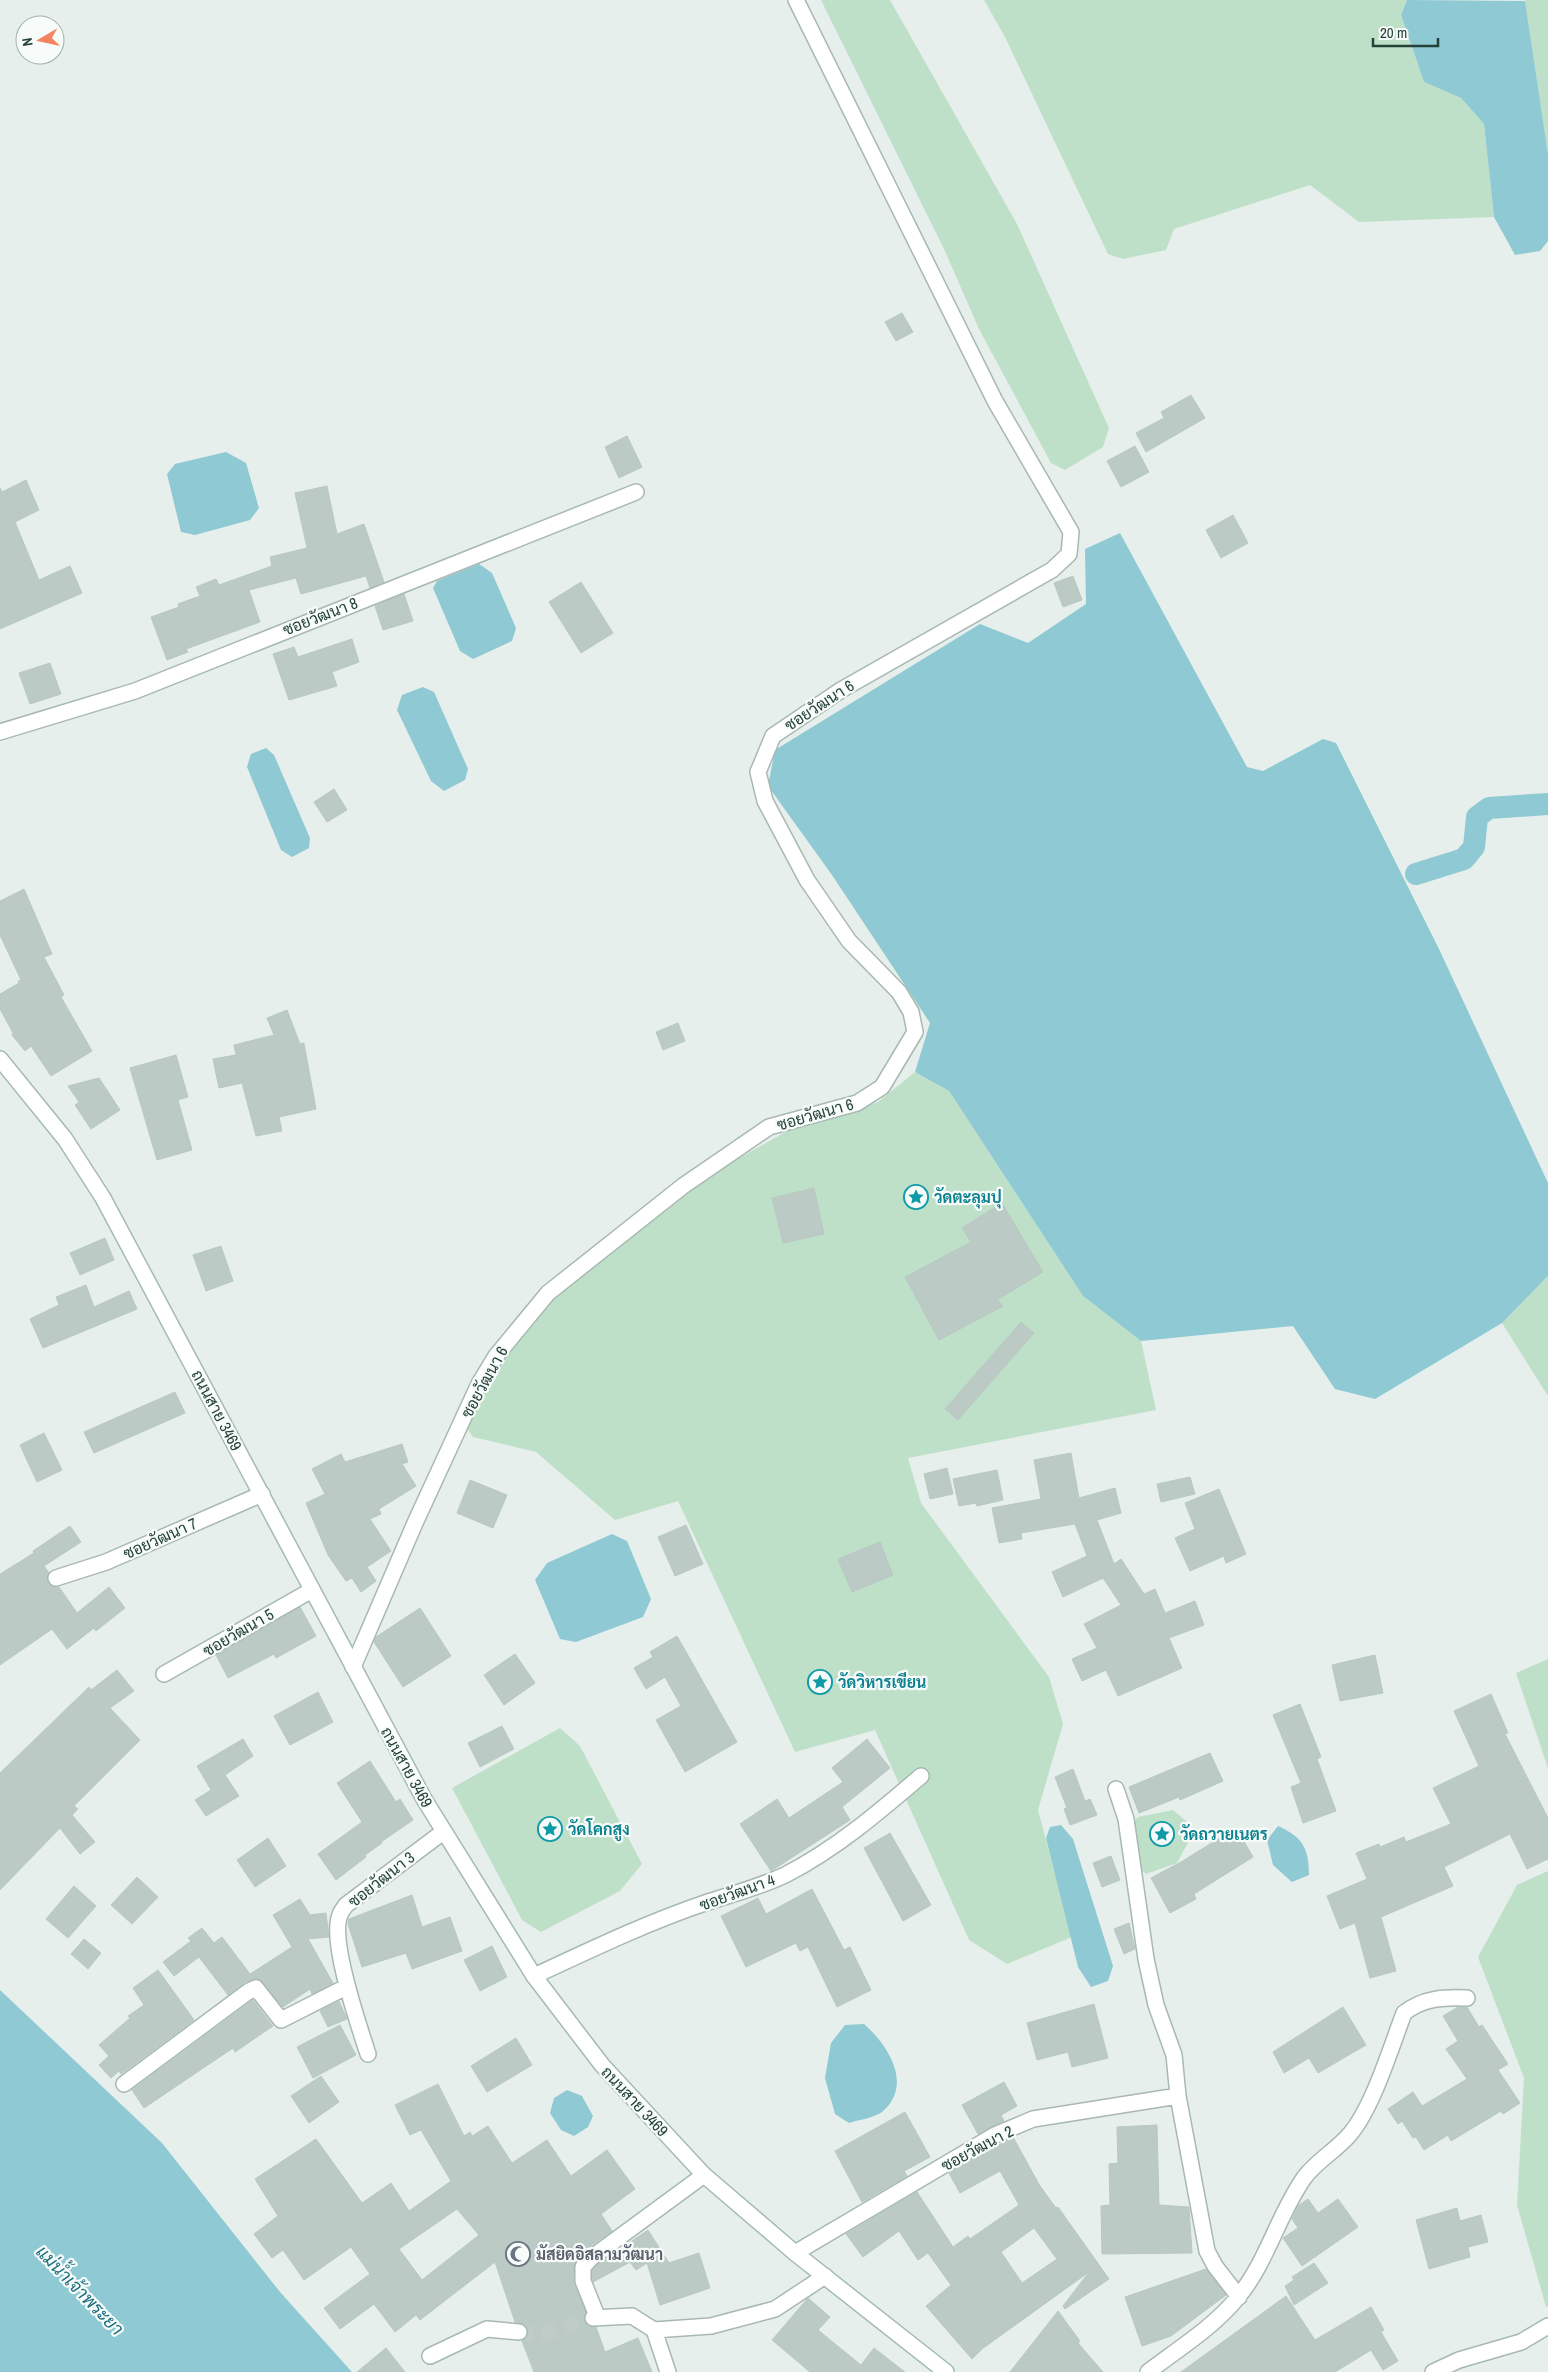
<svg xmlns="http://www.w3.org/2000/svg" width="1548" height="2372" font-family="'Archivo Narrow',Sarabun,sans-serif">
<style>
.green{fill:#bfe0c8}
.water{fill:#8ec9d4}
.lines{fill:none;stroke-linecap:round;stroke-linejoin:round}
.canal{stroke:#8ec9d4;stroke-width:22}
.building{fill:#bbcac4;stroke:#b8c9c2;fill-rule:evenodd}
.street-tunnel{stroke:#bfccc8;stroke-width:15;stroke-dasharray:15 8;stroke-linecap:butt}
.street-casing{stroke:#a8b8b2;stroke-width:18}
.secondary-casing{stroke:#a4bbb3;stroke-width:18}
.street{stroke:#fff;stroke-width:15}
.secondary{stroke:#fff;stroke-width:15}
.labels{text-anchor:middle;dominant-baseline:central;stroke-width:4.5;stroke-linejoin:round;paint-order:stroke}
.street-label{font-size:16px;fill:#24423a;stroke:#f7fbf9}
.culture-label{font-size:16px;font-weight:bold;fill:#0d838f;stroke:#f7fbf9;text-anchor:start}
.worship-label{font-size:16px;font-weight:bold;fill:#5b616d;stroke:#f7fbf9;text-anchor:start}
.water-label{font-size:18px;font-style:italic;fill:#1c6f80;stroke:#f7fbf9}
</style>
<rect width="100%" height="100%" fill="#e6efeb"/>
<path class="green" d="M821 0H890L1017 224 1109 428 1103 447 1065 470 1051 463 979 329 944 249Z
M984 0H1407L1401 15 1424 82 1461 98 1484 124 1494 217 1359 222 1310 185 1174 229 1166 250 1123 259 1108 254 1005 37Z
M1525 0H1548V154L1525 1Z
M915 1072 949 1091 1083 1296 1141 1341 1156 1410 908 1458 921 1503 1049 1677 1063 1724 1038 1810 1072 1937 1007 1964 969 1940 875 1730 795 1752 678 1501 615 1520 536 1452 473 1437 465 1426 500 1362 559 1293 693 1184 789 1130 878 1102Z
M1548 1276V1396L1502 1323Z
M1548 1659V1768L1516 1673Z
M560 1728 580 1746 642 1864 620 1891 541 1932 522 1920 452 1788Z
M1173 1810 1186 1821 1191 1837 1177 1863 1146 1874 1138 1866 1132 1824 1138 1817Z
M1548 1871V2306L1546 2307 1517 2205 1524 2078 1478 1957 1517 1885Z"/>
<path class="water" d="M1407 0 1525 1 1548 154V241L1540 251 1515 255 1494 217 1484 124 1461 98 1424 82 1401 15Z
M226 452 246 463 259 508 250 520 195 535 181 532 167 474 175 464Z
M1120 533 1247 767 1263 771 1323 739 1336 743 1439 949 1548 1183V1276L1502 1323 1375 1399 1335 1389 1293 1326 1141 1341 1083 1296 949 1091 915 1072 930 1023 832 875 768 786 775 750 980 624 1028 643 1086 604 1085 549Z
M479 564 492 573 516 628 512 641 473 659 460 651 433 588 437 581Z
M423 687 434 692 468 769 465 780 444 791 431 781 397 710 402 695Z
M266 748 274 755 310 838 309 848 292 857 281 850 247 767 251 754Z
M612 1534 627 1541 651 1599 643 1617 576 1642 560 1639 535 1580 547 1563Z
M1061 1825 1073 1839 1113 1966 1108 1981 1091 1987 1078 1967 1046 1838 1050 1827Z
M1278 1826C1303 1837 1309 1849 1309 1875L1292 1882 1273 1865 1267 1840Z
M0 1990 162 2143 280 2292 352 2372H0Z
M864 2024C888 2045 914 2085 882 2112 874 2118 858 2120 849 2123L835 2114 825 2078 831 2043 845 2025Z
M567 2090 582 2096 593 2116 588 2127 574 2136 561 2130 550 2113 554 2098Z"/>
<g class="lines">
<path class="canal" d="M1416 874 1464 859 1474 847 1477 817 1489 808 1548 804"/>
</g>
<path class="building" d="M902 313 913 332 896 341 885 322Z
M1191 395 1205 418 1146 452 1136 433 1164 418 1161 412Z
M627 436 642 467 619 478 605 447Z
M1135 446 1149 472 1121 487 1107 461Z
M26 480 39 510 15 522 39 580 70 566 82 593 0 629V488L2 492Z
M327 486 337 534 364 524 384 582 370 588 366 576 301 594 296 578 249 590 260 622 186 649 188 652 167 660 151 617 179 607 178 604 200 596 196 587 216 579 219 585 272 566 270 557 307 548 295 493Z
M1233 515 1248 543 1221 558 1206 530Z
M1073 576 1082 600 1063 607 1054 583Z
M581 582 613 633 581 653 549 602Z
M404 594 413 621 383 630 375 606Z
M352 639 359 662 332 672 337 686 289 700 273 654 294 647 298 657Z
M50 663 61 694 30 704 19 673Z
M334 789 347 810 327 822 314 802Z
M24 889 52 954 44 957 64 995 61 997 92 1051 51 1076 31 1046 25 1051 12 1035 13 1033 0 1009V994L19 983 18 981 21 980 0 935V901Z
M287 1010 300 1044 304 1043 316 1109 279 1117 282 1131 256 1136 242 1083 219 1088 213 1059 236 1055 234 1045 274 1035 267 1018Z
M678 1023 685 1041 663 1050 656 1032Z
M176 1055 188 1097 178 1100 192 1150 157 1160 130 1068Z
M99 1078 120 1110 91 1129 75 1105 79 1102 68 1086Z
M814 1188 824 1234 783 1243 772 1198Z
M1002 1203 1043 1272 997 1300 1003 1306 939 1340 905 1277 971 1242 962 1228Z
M105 1238 114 1260 80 1275 70 1253Z
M221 1246 233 1281 206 1291 193 1255Z
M86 1285 94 1307 129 1291 137 1309 43 1348 30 1319 59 1305 56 1297Z
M1021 1322 1034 1333 958 1420 945 1409Z
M175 1392 185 1413 94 1453 84 1432Z
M44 1433 62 1470 37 1482 20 1445Z
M402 1444 408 1462 402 1464 416 1486 379 1509 381 1514 370 1519 391 1551 367 1567 376 1581 361 1592 352 1578 346 1581 328 1555 306 1503 325 1494 312 1469 341 1454 345 1462Z
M1071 1453 1079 1498 1115 1488 1121 1513 1097 1520 1114 1564 1121 1559 1144 1594 1155 1589 1165 1613 1195 1601 1204 1625 1169 1638 1182 1668 1118 1696 1106 1670 1082 1681 1072 1659 1097 1648 1084 1624 1121 1605 1103 1578 1063 1597 1052 1572 1087 1556 1075 1524 1021 1533 1022 1539 999 1543 992 1508 1041 1499 1034 1460Z
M947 1468 953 1494 930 1499 924 1474Z
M997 1470 1003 1500 977 1506 976 1503 959 1506 953 1479Z
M1190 1477 1195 1494 1161 1502 1157 1484Z
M470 1480 507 1495 493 1528 457 1513Z
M1219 1489 1246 1554 1226 1563 1224 1556 1190 1571 1175 1538 1195 1529 1185 1503Z
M686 1525 703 1564 675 1576 658 1537Z
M70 1526 81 1542 44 1566 49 1573 47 1580 49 1585 59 1587 77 1613 109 1587 125 1608 96 1631 94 1628 67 1649 52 1629 0 1665V1574L34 1553 33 1551Z
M880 1542 893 1575 852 1592 838 1559Z
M300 1607 316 1636 276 1658 274 1654 228 1678 216 1655Z
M420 1608 451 1656 403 1687 374 1642 376 1637Z
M677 1636 737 1742 685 1772 656 1720 681 1706 665 1677 646 1689 634 1668 653 1657 650 1652Z
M515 1654 535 1683 504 1705 484 1675Z
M1375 1655 1383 1693 1340 1701 1332 1665Z
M117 1670 134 1691 110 1708 140 1740 74 1806 78 1809 72 1815 95 1842 80 1854 60 1828 0 1890V1773L89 1687 91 1690Z
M318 1692 333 1722 290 1745 274 1716Z
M1491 1694 1508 1733 1505 1734 1548 1818V1859L1527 1869 1510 1834 1444 1867 1453 1886 1381 1917 1396 1971 1370 1978 1355 1923 1340 1929 1327 1896 1367 1879 1356 1853 1379 1844 1380 1847 1404 1837 1406 1842 1451 1824 1433 1788 1479 1766 1454 1711Z
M1300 1704 1321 1757 1317 1759 1336 1811 1303 1823 1291 1787 1301 1783 1273 1715Z
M502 1726 514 1749 480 1767 468 1743Z
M243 1739 253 1756 225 1775 239 1796 206 1816 195 1800 211 1790 197 1766Z
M867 1739 890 1768 842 1807 850 1820 771 1871 740 1824 777 1799 789 1818 843 1782 832 1768Z
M1210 1753 1223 1781 1180 1800 1179 1797 1139 1813 1129 1787Z
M370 1761 396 1802 400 1799 413 1820 381 1842 382 1843 365 1855 366 1857 336 1880 318 1854 362 1822 337 1783Z
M1073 1769 1085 1801 1090 1799 1097 1815 1070 1825 1064 1809 1067 1808 1055 1777Z
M1236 1828 1253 1857 1194 1894 1196 1899 1170 1913 1151 1878 1181 1862Z
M890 1833 931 1905 903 1921 864 1848Z
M268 1838 286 1866 255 1887 237 1860Z
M1111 1856 1120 1880 1102 1887 1093 1863Z
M137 1877 158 1897 132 1924 111 1905Z
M74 1886 96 1906 68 1938 46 1919Z
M812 1889 844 1950 850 1947 871 1990 837 2007 808 1947 800 1951 796 1943 746 1967 721 1916 758 1898 766 1914Z
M412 1895 422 1927 450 1917 462 1951 412 1969 406 1953 362 1967 348 1924 349 1919Z
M300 1899 310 1915 326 1913 329 1937 308 1939 333 1983 312 1994 310 1989 283 2007 260 1980 245 1982 228 1995 199 1957 174 1976 163 1962 191 1941 188 1938 202 1928 214 1943 222 1937 250 1974 292 1947 273 1915Z
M1129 1923 1135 1949 1124 1954 1114 1929Z
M84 1939 101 1953 88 1969 71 1954Z
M492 1946 507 1977 480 1991 464 1960Z
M158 1970 194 2020 121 2074 119 2071 111 2078 99 2065 109 2056 99 2045 130 2018 128 2016 144 2005 133 1988Z
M253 2000 273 2026 235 2052 233 2048 144 2108 132 2090Z
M339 2001 347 2019 328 2027 320 2011Z
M1094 2004 1108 2058 1072 2067 1068 2052 1037 2060 1027 2023Z
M1343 2007 1366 2045 1318 2073 1309 2058 1284 2073 1273 2052Z
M1458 2007H1467L1479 2027 1482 2025 1508 2064 1498 2070 1520 2103 1503 2114 1501 2111 1451 2141 1448 2135 1424 2150 1416 2137 1413 2138 1402 2121 1398 2124 1388 2109 1413 2092 1422 2106 1467 2079 1446 2049 1458 2041 1443 2016Z
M340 2025 356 2055 313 2078 297 2047Z
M516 2038 532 2065 487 2092 471 2066Z
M321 2076 339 2102 309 2123 291 2096Z
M1004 2082 1017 2106 1001 2115 1004 2121 978 2134 962 2105Z
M438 2084 464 2136 470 2132 472 2136 488 2126 512 2163 547 2140 571 2176 607 2150 635 2189 601 2214 612 2231 585 2250 576 2261 574 2267V2284L586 2313 585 2323 589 2327H596L605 2352 638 2338 652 2372H534L522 2341 527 2337 528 2329 524 2324 515 2322 495 2262 420 2320 416 2315 395 2332 374 2304 340 2329 324 2308 370 2274 351 2247 304 2280 283 2250 272 2258 254 2234 278 2216 255 2179 316 2139 362 2203 391 2183 409 2211 451 2181 421 2130 410 2135 395 2105ZM457 2209 479 2235 422 2280 399 2249Z
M905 2112 930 2157 904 2171 907 2176 862 2202 835 2151Z
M1157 2125 1159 2205 1189 2207 1192 2253 1102 2254 1101 2206 1110 2205 1109 2164 1118 2163 1117 2127Z
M1013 2137 1040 2186 1056 2208 1058 2207 1109 2279 1065 2309 1063 2306 1089 2272 982 2349 972 2359 926 2306 951 2285 928 2253 918 2260 899 2231 863 2257 846 2234 917 2192 953 2247 968 2236 970 2239 1019 2205 1000 2171 960 2193 949 2173ZM1034 2228 1057 2259 1022 2283 1001 2252Z
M1308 2199 1318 2213 1338 2199 1358 2227 1302 2266 1283 2238 1298 2228 1292 2219 1299 2205Z
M1457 2208 1460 2221 1481 2215 1488 2242 1468 2247 1470 2257 1429 2269 1416 2220Z
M648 2230 669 2263 699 2253 710 2288 660 2305 647 2263 636 2270 630 2262 593 2282 592 2271 597 2265Z
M1314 2263 1328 2283 1294 2305 1285 2286 1294 2280 1292 2277Z
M1206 2269 1226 2295 1171 2336 1142 2346 1125 2297Z
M1286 2296 1315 2340 1371 2307 1384 2330 1381 2332 1398 2361 1383 2370 1371 2350 1335 2372H1181Z
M808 2298 830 2317 818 2330 861 2365 874 2348 905 2372H810L772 2340Z
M1058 2311 1080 2341 1078 2343 1103 2372H1010Z
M386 2348 405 2372H357Z"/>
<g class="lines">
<path class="street-tunnel" d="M519 2332 542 2334 593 2318"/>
<defs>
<path id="street" d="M0 732 135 691 636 492
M56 1578 106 1562 262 1494
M353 1667 415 1523 479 1384 496 1356 548 1293 683 1186 769 1127 857 1103 882 1087 915 1032 911 1012 899 992 849 941 807 880 765 801 758 772 773 736 841 690 1052 570 1069 554 1071 532 995 401 796 0
M164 1674 312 1590
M1116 1789 1126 1819 1146 1959 1156 2005 1174 2055 1178 2096 1207 2251 1215 2266 1239 2297
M534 1976C590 1950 646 1923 705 1903 732 1894 761 1887 787 1874 837 1848 879 1812 921 1776
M368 2054C359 2026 329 1940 340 1915 341 1911 344 1908 346 1905L443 1832
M124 2084 249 1991 256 1988 281 2020 346 1987
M795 2253 995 2135 1033 2119 1178 2096
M597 2316 583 2281V2267L591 2258 704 2175
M593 2318 632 2316 654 2330 711 2326 775 2309 825 2276
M654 2330 668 2372
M430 2356 487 2329 519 2332
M1148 2372C1178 2349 1214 2327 1238 2297 1267 2262 1278 2215 1304 2178 1316 2161 1337 2150 1350 2134 1373 2107 1391 2047 1404 2013 1423 1998 1444 1997 1467 1998
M1433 2372 1459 2360 1521 2342 1548 2326"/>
<path id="secondary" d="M0 1059 65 1139 103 1198 424 1799 534 1976 602 2065 704 2175 795 2253 946 2372"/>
</defs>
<use href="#street" class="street-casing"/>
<use href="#secondary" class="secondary-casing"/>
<use href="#street" class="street"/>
<use href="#secondary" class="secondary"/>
</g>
<defs>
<symbol id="sight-ring" viewBox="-11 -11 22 22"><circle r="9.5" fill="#f7fbf9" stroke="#0f9aa8" stroke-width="1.5"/><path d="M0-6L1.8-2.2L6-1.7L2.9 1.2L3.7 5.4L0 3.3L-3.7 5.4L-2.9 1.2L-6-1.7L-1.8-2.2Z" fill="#0f9aa8"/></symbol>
<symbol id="mosque-ring" viewBox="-11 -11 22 22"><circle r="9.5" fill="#f7fbf9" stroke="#6b7280" stroke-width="1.5"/><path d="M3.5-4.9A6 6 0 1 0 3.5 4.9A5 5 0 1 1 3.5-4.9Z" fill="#6b7280"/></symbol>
</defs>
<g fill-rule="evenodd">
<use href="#sight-ring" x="902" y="1183" width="28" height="28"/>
<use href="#sight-ring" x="806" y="1668" width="28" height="28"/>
<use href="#sight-ring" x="536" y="1815" width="28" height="28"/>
<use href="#sight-ring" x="1148" y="1820" width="28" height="28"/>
<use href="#mosque-ring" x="504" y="2240" width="28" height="28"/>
</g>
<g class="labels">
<g class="street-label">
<text transform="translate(320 616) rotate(-21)">ซอยวัฒนา 8</text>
<text transform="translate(819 705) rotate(-33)">ซอยวัฒนา 6</text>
<text transform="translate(815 1114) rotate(-16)">ซอยวัฒนา 6</text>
<text transform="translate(484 1382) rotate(-61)">ซอยวัฒนา 6</text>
<text transform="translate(217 1410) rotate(62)">ถนนสาย 3469</text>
<text transform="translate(160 1538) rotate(-24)">ซอยวัฒนา 7</text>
<text transform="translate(238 1632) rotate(-30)">ซอยวัฒนา 5</text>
<text transform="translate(407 1767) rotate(61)">ถนนสาย 3469</text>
<text transform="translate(381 1879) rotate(-38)">ซอยวัฒนา 3</text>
<text transform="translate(737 1892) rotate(-20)">ซอยวัฒนา 4</text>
<text transform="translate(635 2101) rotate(47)">ถนนสาย 3469</text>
<text transform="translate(977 2148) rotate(-28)">ซอยวัฒนา 2</text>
</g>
<g class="culture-label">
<text x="934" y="1197">วัดตะลุมปุ</text>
<text x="838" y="1682">วัดวิหารเขียน</text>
<text x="568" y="1829">วัดโคกสูง</text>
<text x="1180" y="1834">วัดถวายเนตร</text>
</g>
<g class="worship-label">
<text x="536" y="2254">มัสยิดอิสลามวัฒนา</text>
</g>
<g class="water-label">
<text transform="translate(80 2290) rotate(46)">แม่น้ำเจ้าพระยา</text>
</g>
</g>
<g transform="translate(40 40) rotate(261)"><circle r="24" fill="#f7fbf9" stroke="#a3b1ad"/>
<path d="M0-4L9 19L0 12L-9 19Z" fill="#f4845f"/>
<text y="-8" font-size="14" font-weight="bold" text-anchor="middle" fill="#24423a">N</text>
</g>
<path d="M1373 38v8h65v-8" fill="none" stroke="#24423a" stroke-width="2.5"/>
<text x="1380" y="38" font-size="15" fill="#24423a" stroke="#f7fbf9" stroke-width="4" paint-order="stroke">20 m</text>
</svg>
